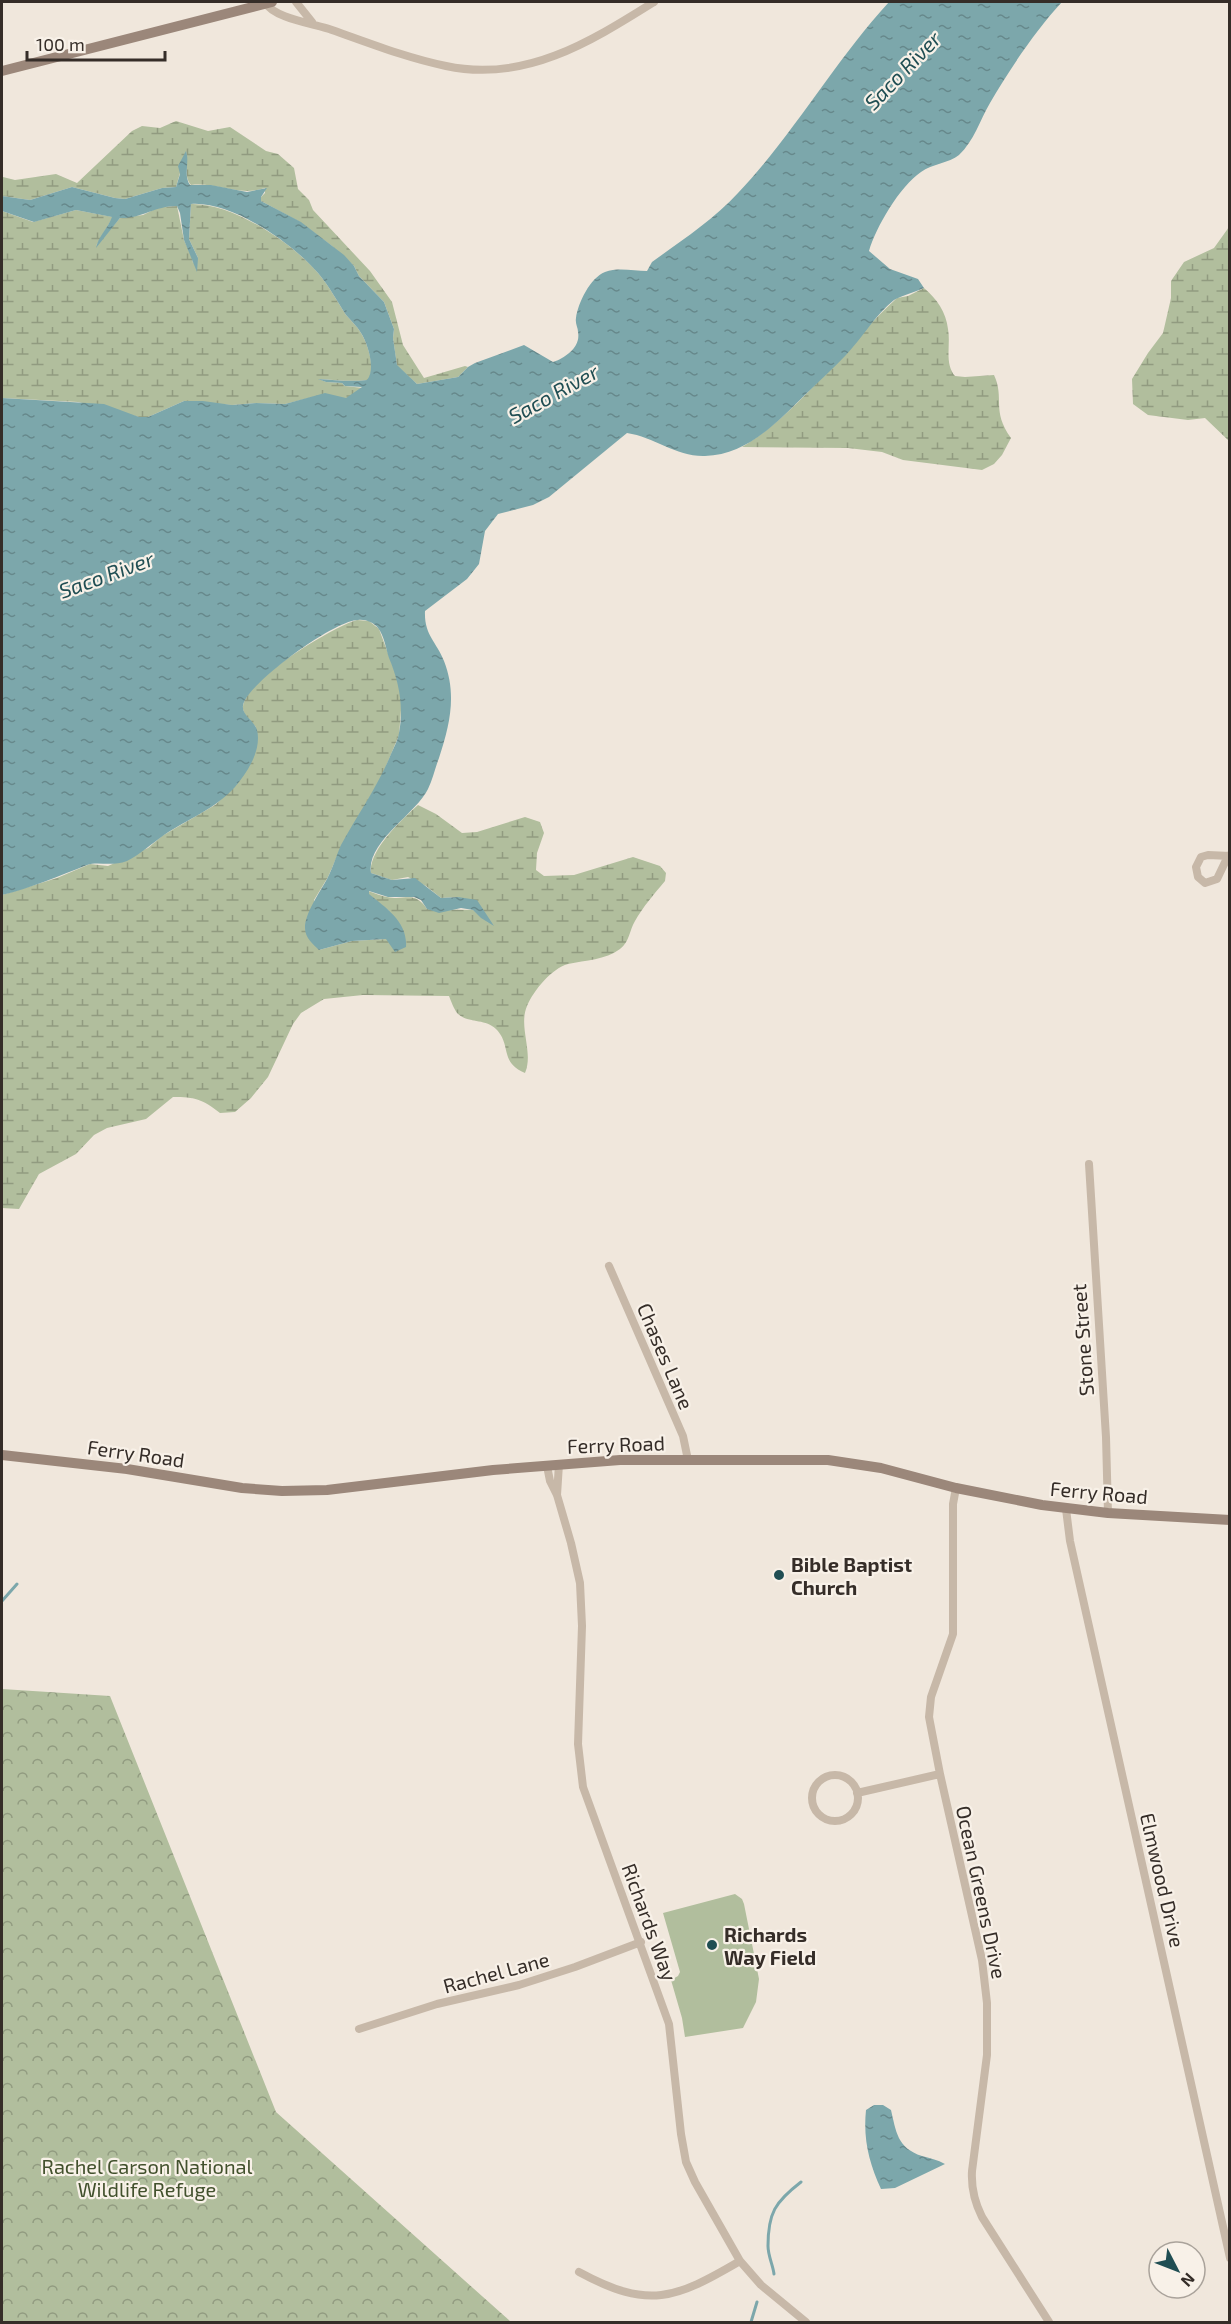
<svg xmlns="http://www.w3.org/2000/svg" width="1231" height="2324" font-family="'Exo 2',sans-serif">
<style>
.wetland{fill:url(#wetland-marsh)}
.park{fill:url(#park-crowns)}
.pitch{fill:#b1be9d}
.water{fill:url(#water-ripples)}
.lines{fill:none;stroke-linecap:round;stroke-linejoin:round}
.stream{stroke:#7ca7ab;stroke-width:3}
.street{stroke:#c7b8a8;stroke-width:8}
.secondary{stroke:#9b877a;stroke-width:10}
.poi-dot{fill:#204e53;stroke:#f8f1e8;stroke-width:2}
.labels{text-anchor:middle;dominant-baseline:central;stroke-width:4.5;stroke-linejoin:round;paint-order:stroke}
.street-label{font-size:20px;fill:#352d28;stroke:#f8f1e8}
.poi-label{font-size:20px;font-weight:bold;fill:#352d28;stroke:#f8f1e8;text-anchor:start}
.park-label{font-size:20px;fill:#42512d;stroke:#f8f1e8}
.water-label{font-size:21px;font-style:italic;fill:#204e53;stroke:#f8f1e8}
</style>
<defs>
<pattern id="wetland-marsh" width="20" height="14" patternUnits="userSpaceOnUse" patternTransform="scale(1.5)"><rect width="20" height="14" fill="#b1be9d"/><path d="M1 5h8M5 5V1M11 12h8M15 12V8" fill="none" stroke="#919b80"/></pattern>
<pattern id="park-crowns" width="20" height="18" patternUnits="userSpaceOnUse" patternTransform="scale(1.5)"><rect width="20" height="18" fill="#b1be9d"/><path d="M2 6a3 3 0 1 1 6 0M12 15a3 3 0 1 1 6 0" fill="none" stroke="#919b80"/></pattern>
<pattern id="water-ripples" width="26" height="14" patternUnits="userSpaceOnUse" patternTransform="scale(1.5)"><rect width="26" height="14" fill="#7ca7ab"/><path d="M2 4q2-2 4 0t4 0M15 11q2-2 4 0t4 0" fill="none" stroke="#66888b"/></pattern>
</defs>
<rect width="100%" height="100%" fill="#f0e7dc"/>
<path class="wetland" d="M176 121 208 131 230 127 266 151 278 154 294 168 298 189 309 200 313 210 370 271 392 302 403 345 424 378 465 366 468 367 458 377 417 384 397 366 393 338 394 329 384 302 359 276 354 266 332 246 300 222 261 201V197L265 193V188C238 197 218 182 191 185 183 176 189 163 186 152L176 187 162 188 125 199 115 198 72 187 30 200 2 196 3 177 15 180 56 174 77 183 132 131 142 126 160 128Z
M191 204C233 203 291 242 318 273 329 286 337 301 346 315 351 321 357 326 361 333 368 344 376 370 368 380 351 382 336 380 319 379L326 382 342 383 345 386 363 388 346 399 325 394 285 404 256 403 232 405 184 401 148 417H139L78 402 2 398V211L33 222 76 210 113 217 96 246 120 218 143 215 159 207 177 206 184 240 192 257 193 263 198 258 189 239Z
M1229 227V441L1205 418 1188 420 1148 415 1133 404 1132 379 1148 353 1163 333 1171 298V281L1184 262 1214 248Z
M924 288C937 299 946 312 948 329 951 345 944 363 955 376L965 377 994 375C1005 399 991 410 1011 438L1002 455 994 464 982 470 903 460 882 452 848 448 742 447C802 411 845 345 897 298L908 296Z
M357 620 369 621 379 629 395 672 402 698 399 735 382 776 341 847 328 877 314 900 319 950 352 941 386 939 389 911 368 894V891C375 893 381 896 387 897 406 901 414 890 427 909L473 910 493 927 458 897 441 898 426 886 408 877 392 880 371 873C368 851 402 819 418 805L436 814 462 833 477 832 525 817 540 822 544 833 537 853 536 870 544 876 574 875 633 857 660 866 666 873 665 881C654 894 643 907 635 921 629 931 630 941 620 949 605 960 586 960 568 964 551 969 534 990 527 1006 518 1027 534 1052 525 1073 499 1062 512 1045 496 1029 485 1018 468 1024 457 1013 454 1009 451 1001 449 996L363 995 324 999 301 1013 293 1024 268 1077 251 1098 235 1112 220 1113C202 1099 195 1097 173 1097L146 1119 107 1128 94 1135 76 1154 39 1174 19 1209 2 1208V895L57 878 90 864 108 866 148 848 162 836 215 805 235 786 251 762 256 727C251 722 244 716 243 709 240 682 334 626 357 620Z"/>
<path class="park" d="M2 1689 110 1696 276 2112 511 2322H2Z"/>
<path class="pitch" d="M735 1894 742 1899 744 1904 759 1979 756 2002 743 2028 685 2037 682 2018 671 1980 678 1976 680 1972 663 1913Z"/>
<path class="water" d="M889 2H1062C1036 30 1009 70 990 103 980 120 974 141 959 155 949 163 932 164 921 172 900 186 876 227 869 251L890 269 918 279 924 288C915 292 901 296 894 300 875 315 863 337 846 355 834 368 820 380 807 393 778 421 748 455 705 456 677 457 654 437 627 433L549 497 533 505 498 514 485 531 479 564 467 579 425 611C424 635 436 641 444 661 457 694 450 725 439 758 435 768 433 779 428 789 416 814 366 842 371 873L392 880 415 878 441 898 458 897 477 900 494 926 481 918 473 910 461 908 439 913 427 909 421 900 414 897H388L369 891V894C386 908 408 922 406 947L395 952 386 939 352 941 319 950C313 944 305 938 305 928 305 913 320 892 327 879 333 868 336 856 341 845 358 814 378 786 391 754 394 747 398 740 399 733 404 706 399 682 389 658 386 649 384 635 378 628 373 622 365 619 358 620 333 621 257 678 245 700 237 714 254 719 257 730 262 750 247 773 235 787 215 809 188 819 164 835 151 844 141 854 127 861 111 867 98 861 87 865 59 876 31 888 2 895V398L104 404 139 417H148L184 401H203L232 405 256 403 285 404 325 393 346 398 362 387 345 386 342 383 326 382 318 379C335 380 351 382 367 380 376 370 368 344 361 333 357 326 351 321 346 315 337 301 329 286 318 273 292 243 232 201 191 204L189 239 198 258 197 272 184 240 180 213 177 206C154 206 141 219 120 218L96 248C98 237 108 228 112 217L76 210 34 222 2 211V196L30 200 72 187 115 198 125 199 162 188 176 187 180 174 178 166 186 151C190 162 183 175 190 185H211L247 192 267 188 261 197V201L301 222 344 255 354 266 359 276 384 302 394 329 393 338 397 365 417 384 458 377 468 367 475 363 524 345 553 362C565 358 581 347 578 332 578 327 575 324 576 318 578 303 590 278 605 272 618 267 634 271 647 271L652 262C681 241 713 220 738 193 794 134 834 62 889 2Z
M874 2105H883L891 2110C896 2131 897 2148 922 2156 929 2158 938 2160 945 2164L895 2188 881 2189C869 2163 863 2139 866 2110Z"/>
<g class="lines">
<path class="stream" d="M2 1601 17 1584
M774 2274C773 2265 768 2256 768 2246 768 2213 775 2202 801 2182
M751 2322 757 2302"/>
<path class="street" d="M296 2 312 22
M266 3C273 18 316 24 332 30 369 43 407 58 446 66 525 83 590 42 654 2
M1228 856 1217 879 1205 883 1198 877 1196 867 1201 857 1208 855 1230 856
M1089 1164 1106 1437 1108 1513
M609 1266 683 1436 688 1460
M547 1466 550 1481 557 1495 571 1543 580 1583 582 1626 578 1744 583 1787 669 2024 681 2134 686 2162 695 2182 740 2261 761 2285 806 2322
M956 1488 953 1504V1634L931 1697 929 1717 940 1774 982 1960 987 2003V2055L972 2171C971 2188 974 2201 982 2217L1049 2322
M557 1495 559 1464
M1066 1509 1070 1541 1230 2258
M812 1798a23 23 0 1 1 46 0a23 23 0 1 1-46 0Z
M857 1793 940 1774
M359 2029 437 2004 519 1985 575 1967 641 1942
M579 2272C649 2310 675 2299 740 2261"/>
<path class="secondary" d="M2 71 272 2
M2 1455 127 1469 242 1488 282 1491 327 1490 493 1470 620 1460H828L881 1468 956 1488 1042 1505 1108 1513 1230 1520"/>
</g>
<g class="poi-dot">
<circle cx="779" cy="1575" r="6"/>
<circle cx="712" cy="1945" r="6"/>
</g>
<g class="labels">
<g class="street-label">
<text transform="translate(1082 1340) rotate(-94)">Stone Street</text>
<text transform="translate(666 1356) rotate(67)">Chases Lane</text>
<text transform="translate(616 1444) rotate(-2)">Ferry Road</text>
<text transform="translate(136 1453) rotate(8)">Ferry Road</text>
<text transform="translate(1099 1492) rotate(5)">Ferry Road</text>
<text transform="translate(1163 1880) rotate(77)">Elmwood Drive</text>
<text transform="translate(982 1892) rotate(78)">Ocean Greens Drive</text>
<text transform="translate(650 1922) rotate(70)">Richards Way</text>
<text transform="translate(496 1972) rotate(-15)">Rachel Lane</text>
</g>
<g class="poi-label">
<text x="791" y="1564">Bible Baptist<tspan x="791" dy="23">Church</tspan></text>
<text x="724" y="1934">Richards<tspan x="724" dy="23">Way Field</tspan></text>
</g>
<g class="park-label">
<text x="147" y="2166">Rachel Carson National<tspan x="147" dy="23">Wildlife Refuge</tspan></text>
</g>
<g class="water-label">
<text transform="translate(902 70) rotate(-46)">Saco River</text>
<text transform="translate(553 393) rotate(-29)">Saco River</text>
<text transform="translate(106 574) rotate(-20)">Saco River</text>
</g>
</g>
<rect width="1231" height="2324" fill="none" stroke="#352d28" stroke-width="6"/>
<g transform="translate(1177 2270) rotate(132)"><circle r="28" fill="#f8f1e8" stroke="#aaa39b" stroke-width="1.5"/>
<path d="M0-4.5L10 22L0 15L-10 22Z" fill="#204e53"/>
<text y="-9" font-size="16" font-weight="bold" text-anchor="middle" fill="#352d28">N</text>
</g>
<path d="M27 51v9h138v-9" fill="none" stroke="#352d28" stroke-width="3"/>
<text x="36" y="51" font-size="18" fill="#352d28" stroke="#f8f1e8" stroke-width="4.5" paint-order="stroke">100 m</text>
</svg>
